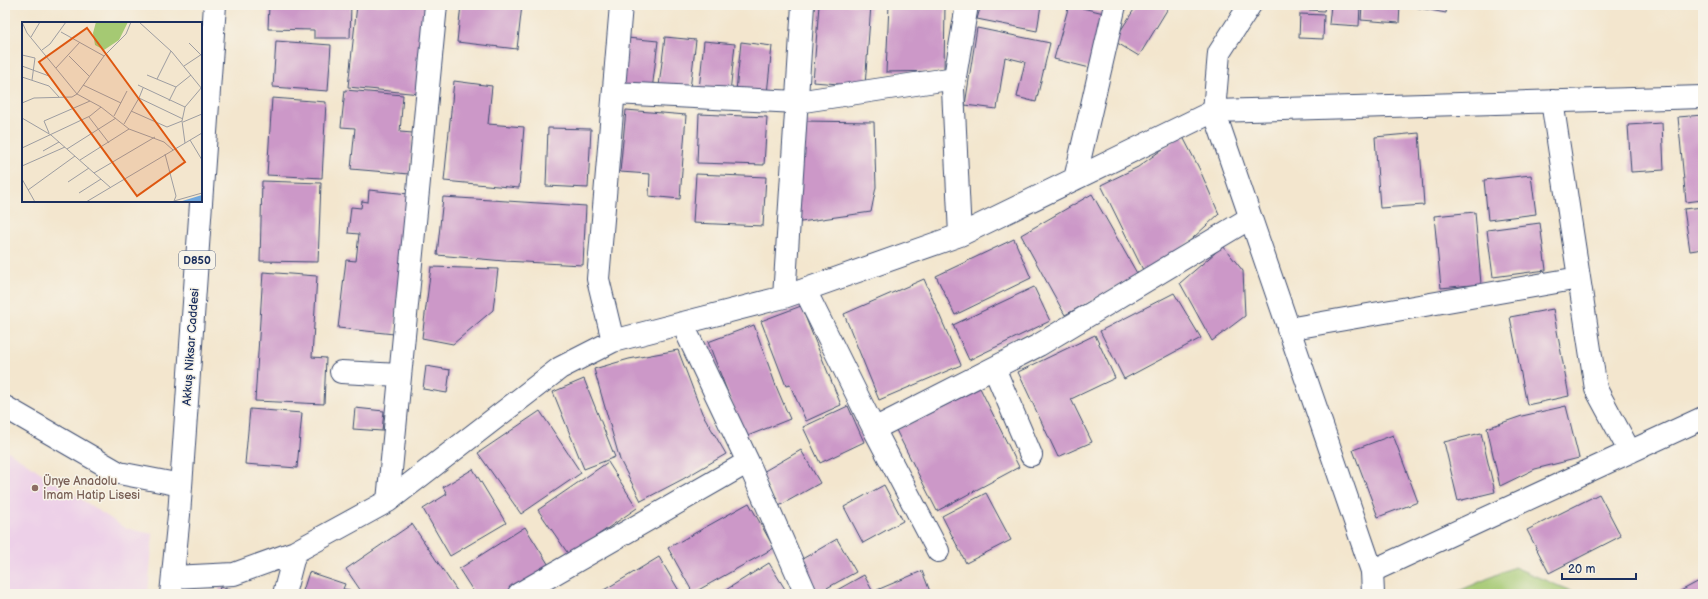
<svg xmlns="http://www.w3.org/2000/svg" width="1708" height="599" font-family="'Balsamiq Sans',sans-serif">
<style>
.built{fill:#edd0e8}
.green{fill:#a5c973;stroke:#607c68}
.building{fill:#cc98c8}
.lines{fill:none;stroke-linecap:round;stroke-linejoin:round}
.minor-casing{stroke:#3b4a6f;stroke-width:24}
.tertiary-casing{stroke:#3b4a6f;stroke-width:24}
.primary-casing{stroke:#3b4a6f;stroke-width:24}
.minor{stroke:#fff;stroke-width:22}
.tertiary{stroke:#fff;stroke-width:22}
.primary{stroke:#fff;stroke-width:22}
.education-dot{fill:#8d6e63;stroke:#f7f3e8;stroke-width:1.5}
.labels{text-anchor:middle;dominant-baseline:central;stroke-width:3;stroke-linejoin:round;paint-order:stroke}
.shield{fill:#f7f3e8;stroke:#5d6a87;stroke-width:1}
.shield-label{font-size:11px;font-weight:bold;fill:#1b2f5e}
.street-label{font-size:12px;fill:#1b2f5e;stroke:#f7f3e8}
.education-label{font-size:12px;fill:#785e54;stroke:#f7f3e8;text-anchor:start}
.inset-road{fill:none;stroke:#9d9da1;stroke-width:1}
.view{fill:#de5710;fill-opacity:0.15;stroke:#de5710;stroke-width:2}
.inset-edge{fill:none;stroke:#1b2f5e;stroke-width:2}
</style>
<rect width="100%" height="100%" fill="#f7f3e8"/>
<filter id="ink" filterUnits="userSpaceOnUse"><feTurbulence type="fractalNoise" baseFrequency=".025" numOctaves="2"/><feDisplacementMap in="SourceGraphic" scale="8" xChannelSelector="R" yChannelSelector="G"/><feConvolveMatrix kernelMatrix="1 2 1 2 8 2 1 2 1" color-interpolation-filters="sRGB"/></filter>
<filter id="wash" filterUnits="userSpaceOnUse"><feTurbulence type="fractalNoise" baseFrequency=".012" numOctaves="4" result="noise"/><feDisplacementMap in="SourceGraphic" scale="16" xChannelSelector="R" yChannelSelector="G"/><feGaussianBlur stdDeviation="0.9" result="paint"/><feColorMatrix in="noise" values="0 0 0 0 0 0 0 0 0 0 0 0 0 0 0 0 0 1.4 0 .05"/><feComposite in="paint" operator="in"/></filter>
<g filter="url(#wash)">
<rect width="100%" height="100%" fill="#f3e6ce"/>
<path class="built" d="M5 449 125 528 153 534 148 594H5Z"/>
<path class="green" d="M1514 567 1573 592 1576 594H1452Z"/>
<g id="blocks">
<path class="building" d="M269 5H351L350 38H314V30L268 29Z
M357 5H429L420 94 348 87Z
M461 5H522L517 49 457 42Z
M819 5H871L865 86 813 82Z
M889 5H945L944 71 886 72Z
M981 5H1041L1037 31 977 19Z
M1069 5 1104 13 1090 68 1054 59Z
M1130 5H1170L1139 56 1114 41 1135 8Z
M1294 5H1325L1324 11 1294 9Z
M1331 5H1360L1359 26 1329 24Z
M1362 5H1400L1399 23 1361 20Z
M1403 5H1447L1446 13Z
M1300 14 1324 15 1323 39 1299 38Z
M977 28 1050 43 1036 102 1017 97 1025 62 1005 57 997 109 965 105Z
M665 37 696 40 690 89 659 86Z
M627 38 658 41 652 90 621 87Z
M276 41 331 45 328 91 273 87Z
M704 41 735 44 730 93 699 90Z
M741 42 772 46 767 94 736 91Z
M454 81 492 86 488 124 524 127 519 188 444 181Z
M345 90 403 95 400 132 413 133 409 174 351 169 355 128 341 127Z
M272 98 326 102 322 178 267 175Z
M626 110 686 115 680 199 649 196 650 174 620 172Z
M699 114 767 117 764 165 697 163Z
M1703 115V200L1686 202 1678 117Z
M803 121 874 122 876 187 871 212 794 223Z
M1662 123 1664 170 1631 172 1628 125Z
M548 128 591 129 588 188 546 186Z
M1419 133 1424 205 1380 208 1375 137Z
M1182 135 1199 168 1219 214 1181 249 1144 272 1101 185 1138 167Z
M696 174 766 177 763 226 693 223Z
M1531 175 1536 214 1488 220 1484 180Z
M262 181 321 183 318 262 260 261Z
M369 190 409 194 394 334 338 328 346 260 356 261 359 234 348 233 351 207 361 208 362 201 368 202Z
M1092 194 1138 275 1065 315 1021 235Z
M443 197 586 206 583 265 504 261 437 255Z
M1703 207V249L1690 251 1684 209Z
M1475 212 1481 284 1441 288 1434 216Z
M1540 223 1546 270 1493 277 1487 230Z
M1014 239 1031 278 955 315 936 276Z
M1223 246 1243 271 1245 316 1212 341 1180 283Z
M431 267 498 269 493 310 453 344 422 338Z
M263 272 317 276 312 357 326 358 324 404 255 401Z
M924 279 961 365 879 400 844 314Z
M1034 287 1050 321 969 360 953 325Z
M1174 293 1201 338 1124 379 1100 331Z
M801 306 841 405 806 421 790 385 786 386 761 321Z
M1553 309 1569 396 1527 405 1510 317Z
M754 325 776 386 790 419 745 437 708 342Z
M1095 335 1115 378 1071 399 1092 442 1058 457 1018 372Z
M678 350 702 413 726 454 683 479 641 501 620 460 594 369 629 359Z
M426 366 450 370 447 393 423 389Z
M584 379 615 457 584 469 553 392Z
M980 388 1019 467 937 511 896 430Z
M848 406 864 442 820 463 803 427Z
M1566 406 1579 458 1535 469 1500 486 1487 428 1522 416Z
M355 408 384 411 382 431 353 429Z
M250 409 302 413 297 468 245 464Z
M540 411 581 473 521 514 478 453Z
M1481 433 1495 492 1458 501 1444 442Z
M1393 435 1418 502 1378 517 1353 450Z
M801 450 820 483 779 506 761 473Z
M608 462 637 508 569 555 538 510Z
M473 469 506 523 450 556 423 509 447 494 443 487Z
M884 485 903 521 863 543 844 507Z
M986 493 1011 540 966 563 942 516Z
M1599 494 1621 536 1549 573 1527 530Z
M749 503 774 548 693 593 668 548Z
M412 524 459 594H363L346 569Z
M525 527 550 567 508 594H475L459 569Z
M837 539 856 572 816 594 797 562Z
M659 557 681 594H597L626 577Z
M769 563 788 594H718L721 593Z
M922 571 931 594H879L877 590Z
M309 572 345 584 343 589 350 590 349 594H302Z
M864 575 874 594H830Z
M1703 579V594H1675Z
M220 587 244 594H218Z"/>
</g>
</g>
<g filter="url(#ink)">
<use href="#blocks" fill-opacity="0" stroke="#3b4a6f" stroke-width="1"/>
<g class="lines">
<defs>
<path id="minor" d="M614 93 797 102 955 78
M1552 101 1596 389 1630 452
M1075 179 1115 5
M960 235 953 89 967 5
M805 290 874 429 938 551
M784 297 803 5
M682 323 748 462 806 594
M1288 329 1579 278
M613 341 598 279 621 5
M994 368 1031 455
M341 372 400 375
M5 407 119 473 181 485
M874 429 1039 345 1250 218
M388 501 436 5
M1372 571 1703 418
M173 577 234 574 295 552 388 501 560 368 613 341 784 297 960 235 1214 111 1703 97
M284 594 295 552
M519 594 748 462"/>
<path id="tertiary" d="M1250 5 1219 53 1214 111 1372 571 1373 594"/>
<path id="primary" d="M171 594 179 515 215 5"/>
</defs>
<use href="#minor" class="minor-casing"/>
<use href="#tertiary" class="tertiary-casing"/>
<use href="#primary" class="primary-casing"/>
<use href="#minor" class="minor"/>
<use href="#tertiary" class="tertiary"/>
<use href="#primary" class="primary"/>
</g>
</g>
<circle class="education-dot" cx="35" cy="488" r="4"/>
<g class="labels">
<rect class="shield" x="179" y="251" width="36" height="18" rx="3"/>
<g class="shield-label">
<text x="197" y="260">D850</text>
</g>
<g class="street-label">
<text transform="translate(191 347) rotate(-86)">Akkuş Niksar Caddesi</text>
</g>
<g class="education-label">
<text x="43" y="481">Ünye Anadolu<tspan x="43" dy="14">İmam Hatip Lisesi</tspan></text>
</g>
</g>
<g transform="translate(22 22)">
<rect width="180" height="180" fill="#f3e6ce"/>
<path d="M74 0H106L97 18 82 28 73 23 71 11Z" fill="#a5c973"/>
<path d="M180 173V180H157Z" fill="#6fa7de"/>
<path class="inset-road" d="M0 0 5 11 55 72 79 85 107 107 142 120 151 128M117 0 150 30 180 67M39 10 82 34M9 15 18 0M167 21 180 34M20 28 28 22 44 0M0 33 13 36 10 58M47 34 67 54M0 44 27 54M162 44 180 32M34 46 58 20M125 53 154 65 169 53M0 55 27 64 37 75M135 57 149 29M61 63 99 81M116 63 163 85M121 66 117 76 161 97M147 79 154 65M0 81 12 76 50 75 55 72 82 34 104 12 109 0M109 89 145 105 160 99M92 94 105 69M67 95 87 121M0 96 29 113 89 166M161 100 180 92M102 102 117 76M27 111 22 99 68 79M168 118 180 138M163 121 160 99 163 85 180 65M0 126 68 94 79 85M45 127 94 96M21 129 37 120M143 132 154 174 152 179M58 138 107 107M0 144 43 125M72 151 133 115M0 157 13 180M46 160 67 146M6 168 53 134M57 171 79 157M152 179 180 171M64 180 180 111"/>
<path class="view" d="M65 6 163 140 115 174 17 40Z"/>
<rect width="180" height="180" class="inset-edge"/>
</g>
<rect width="1708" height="599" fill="none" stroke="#f7f3e8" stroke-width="20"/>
<path d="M1562 573v6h74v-6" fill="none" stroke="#1b2f5e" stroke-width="2"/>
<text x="1568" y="573" font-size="12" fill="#1b2f5e" stroke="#f7f3e8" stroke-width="3" paint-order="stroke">20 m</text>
</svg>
